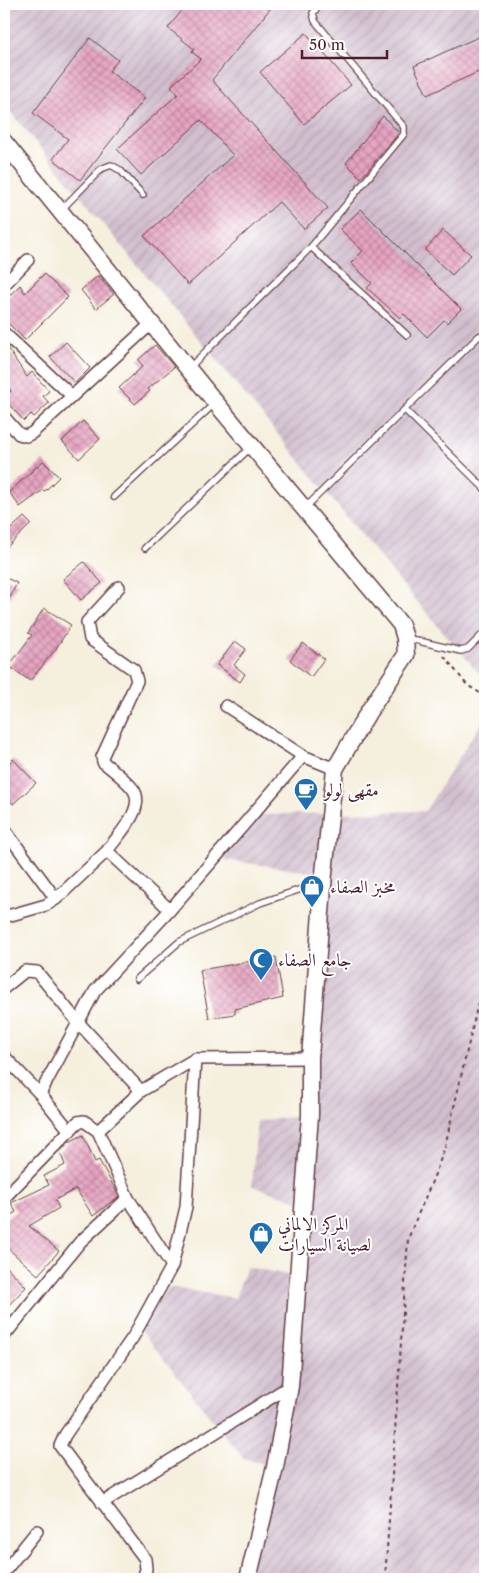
<svg xmlns="http://www.w3.org/2000/svg" width="489" height="1583" font-family="'Libre Caslon Text',Amiri,serif">
<style>
.industrial{fill:url(#industrial-furrows)}
.building{fill:url(#building-cross-hatch)}
.lines{fill:none;stroke-linecap:round;stroke-linejoin:round}
.lane-casing{stroke:#643e46;stroke-width:8}
.street-casing{stroke:#643e46;stroke-width:14}
.secondary-casing{stroke:#643e46;stroke-width:19}
.path{stroke:#643e46;stroke-width:2;stroke-dasharray:4 4;stroke-linecap:butt}
.lane{stroke:#fff;stroke-width:5.5}
.street{stroke:#fff;stroke-width:11}
.secondary{stroke:#fff;stroke-width:16}
.labels{text-anchor:middle;dominant-baseline:central;stroke-width:4;stroke-linejoin:round;paint-order:stroke}
.poi-label{font-size:18px;fill:#4a1f2b;stroke:#fff;text-anchor:start}
</style>
<defs>
<pattern id="industrial-furrows" width="10" height="10" patternUnits="userSpaceOnUse" patternTransform="scale(1.25)"><rect width="10" height="10" fill="#d0bdcd"/><path d="M-1 1l2-2M0 10L10 0M9 11l2-2" fill="none" stroke="#b4a2b0"/></pattern>
<pattern id="building-cross-hatch" width="8" height="8" patternUnits="userSpaceOnUse" patternTransform="scale(1.25)"><rect width="8" height="8" fill="#e6a4c1"/><path d="M0 0l8 8M0 8l8-8" fill="none" stroke="#bc859d"/></pattern>
</defs>
<rect width="100%" height="100%" fill="#fff"/>
<filter id="ink" filterUnits="userSpaceOnUse"><feTurbulence type="fractalNoise" baseFrequency=".02" numOctaves="2"/><feDisplacementMap in="SourceGraphic" scale="10" xChannelSelector="R" yChannelSelector="G"/><feConvolveMatrix kernelMatrix="1 2 1 2 8 2 1 2 1" color-interpolation-filters="sRGB"/></filter>
<filter id="wash" filterUnits="userSpaceOnUse"><feTurbulence type="fractalNoise" baseFrequency=".0096" numOctaves="4" result="noise"/><feDisplacementMap in="SourceGraphic" scale="20" xChannelSelector="R" yChannelSelector="G"/><feGaussianBlur stdDeviation="1.12" result="paint"/><feColorMatrix in="noise" values="0 0 0 0 0 0 0 0 0 0 0 0 0 0 0 0 0 1.4 0 .05"/><feComposite in="paint" operator="in"/></filter>
<g filter="url(#wash)">
<rect width="100%" height="100%" fill="#f5efdd"/>
<path class="industrial" d="M4 4H485V680L412 596 4 104Z
M485 717V1579H248L275 1467 243 1458 138 1327 169 1287 235 1298 247 1267 299 1277 304 1203 252 1186 257 1121 309 1115 324 874 218 859 257 815 425 811Z"/>
<g id="blocks">
<path class="building" d="M187 4H274L212 80 328 208 304 229 279 202 188 285 144 236 233 155 201 120 141 175 117 149 178 94 171 86 201 59 192 52 194 49 168 28Z
M306 33 351 85 304 124 260 72Z
M485 34V69L427 95 414 66Z
M90 38 118 60 109 71 145 98 80 180 53 159 68 139 33 113Z
M383 116 399 133 361 178 346 163Z
M361 209 461 309 447 323 444 320 427 337 404 314 400 318 367 288 372 283 351 263 363 251 340 229Z
M443 230 471 255 452 275 425 250Z
M44 274 68 297 25 340 4 319V301L20 285 25 293Z
M98 276 114 294 96 309 81 290Z
M66 342 90 368 75 383 50 357Z
M4 343 27 377 32 372 49 391 43 396 49 403 34 417 31 414 24 421 4 399 11 391 4 381Z
M155 345 174 367 148 389 150 391 135 404 119 388 143 366 138 360Z
M83 421 100 439 79 459 62 441Z
M43 461 59 477 45 491 43 490 20 507 9 492Z
M24 517 31 524 4 550V535Z
M84 562 102 583 81 600 63 579Z
M4 577 17 583 4 609Z
M44 608 71 625 55 650 30 681 9 666 32 635 28 633Z
M235 641 246 649 234 665 245 674 240 682 217 665Z
M303 643 324 659 311 677 290 660Z
M13 759 36 783 13 804 4 794V789L9 784 4 778V769Z
M276 957 283 998 235 1009V1014L209 1018 200 970Z
M83 1135 95 1162 99 1160 119 1196 93 1216 76 1189 55 1200 59 1208 29 1226 59 1251 38 1275 4 1245V1219L16 1212 11 1203 49 1185 44 1176 65 1165 60 1152 69 1142Z
M4 1264 26 1287 4 1310Z"/>
</g>
</g>
<g filter="url(#ink)">
<use href="#blocks" fill-opacity="0" stroke="#643e46" stroke-width="1"/>
<g class="lines">
<defs>
<path id="lane" d="M62 209 101 169 111 165 120 170 143 195
M311 247 407 335
M190 367 311 247 404 134V127L315 21 313 13 321 4
M405 410 485 489
M114 497 214 404
M306 507 479 336 485 334
M145 548 251 447
M406 638 461 651 468 649 485 632
M137 979 179 942 260 903 322 882"/>
<path id="street" d="M4 285 28 260
M4 333 71 395
M4 417 19 434 26 436 32 433 152 323
M226 706 303 756
M4 829 56 899 46 905 4 917
M107 851C117 836 147 808 133 789 125 779 113 770 103 762L102 757 137 681 134 670 90 639 87 622 119 587
M56 899 107 851 170 910
M4 988 25 971 37 972 77 1021 141 1091
M4 1056 40 1094 95 991 170 910 303 756 335 769
M40 1094 70 1131
M98 1131 128 1198 172 1266 133 1337 65 1435 60 1446 145 1559 146 1569 143 1579
M4 1198 78 1122 84 1121 98 1131 141 1091 195 1059 310 1058
M172 1266 186 1207 195 1059
M4 1336 80 1242 128 1198
M102 1503 290 1386
M4 1572 37 1531"/>
<path id="secondary" d="M4 142 216 403 401 625 405 638 406 655 369 711 335 769 324 873 310 1058V1115L290 1386 275 1467 248 1579"/>
</defs>
<use href="#lane" class="lane-casing"/>
<use href="#street" class="street-casing"/>
<use href="#secondary" class="secondary-casing"/>
<path class="path" d="M444 656 467 685 485 696
M385 1579 408 1239C420 1208 435 1178 445 1146L485 973"/>
<use href="#lane" class="lane"/>
<use href="#street" class="street"/>
<use href="#secondary" class="secondary"/>
</g>
</g>
<defs>
<symbol id="cafe-pin" viewBox="-11 -11 22 30"><path d="M0 17L-7.5 6A9.5 9.5 0 1 1 7.5 6Z" fill="#1f6fb2" stroke="#fff"/><path d="M-5.5-4.5H6V0H3Q3 3.5 0 3.5H-2.5Q-5.5 3.5-5.5 0ZM3-3.2v2h1.7v-2ZM-6 4.5H4V6H-6Z" fill="#fff"/></symbol>
<symbol id="shop-pin" viewBox="-11 -11 22 30"><path d="M0 17L-7.5 6A9.5 9.5 0 1 1 7.5 6Z" fill="#1f6fb2" stroke="#fff"/><path d="M-5-2.5h2.3a2.7 3.5 0 0 1 5.4 0H5L5.5 6h-11ZM-1.5-2.5h3a1.5 2.3 0 0 0-3 0Z" fill="#fff"/></symbol>
<symbol id="mosque-pin" viewBox="-11 -11 22 30"><path d="M0 17L-7.5 6A9.5 9.5 0 1 1 7.5 6Z" fill="#1f6fb2" stroke="#fff"/><path d="M3.5-4.9A6 6 0 1 0 3.5 4.9A5 5 0 1 1 3.5-4.9Z" fill="#fff"/></symbol>
</defs>
<g fill-rule="evenodd">
<use href="#cafe-pin" x="292" y="776" width="28" height="38"/>
<use href="#shop-pin" x="298" y="873" width="28" height="38"/>
<use href="#mosque-pin" x="247" y="946" width="28" height="38"/>
<use href="#shop-pin" x="247" y="1220" width="28" height="38"/>
</g>
<g class="labels">
<g class="poi-label">
<text x="324" y="790">مقهى لولو</text>
<text x="330" y="887">مخبز الصفاء</text>
<text x="278" y="960">جامع الصفاء</text>
<text x="278" y="1224">المركز الالماني<tspan x="278" dy="21">لصيانة السيارات</tspan></text>
</g>
</g>
<rect width="489" height="1583" fill="none" stroke="#fff" stroke-width="20"/>
<path d="M302 50v8h85v-8" fill="none" stroke="#4a1f2b" stroke-width="2.5"/>
<text x="309" y="50" font-size="15" fill="#4a1f2b" stroke="#ffffff" stroke-width="4" paint-order="stroke">50 m</text>
</svg>
